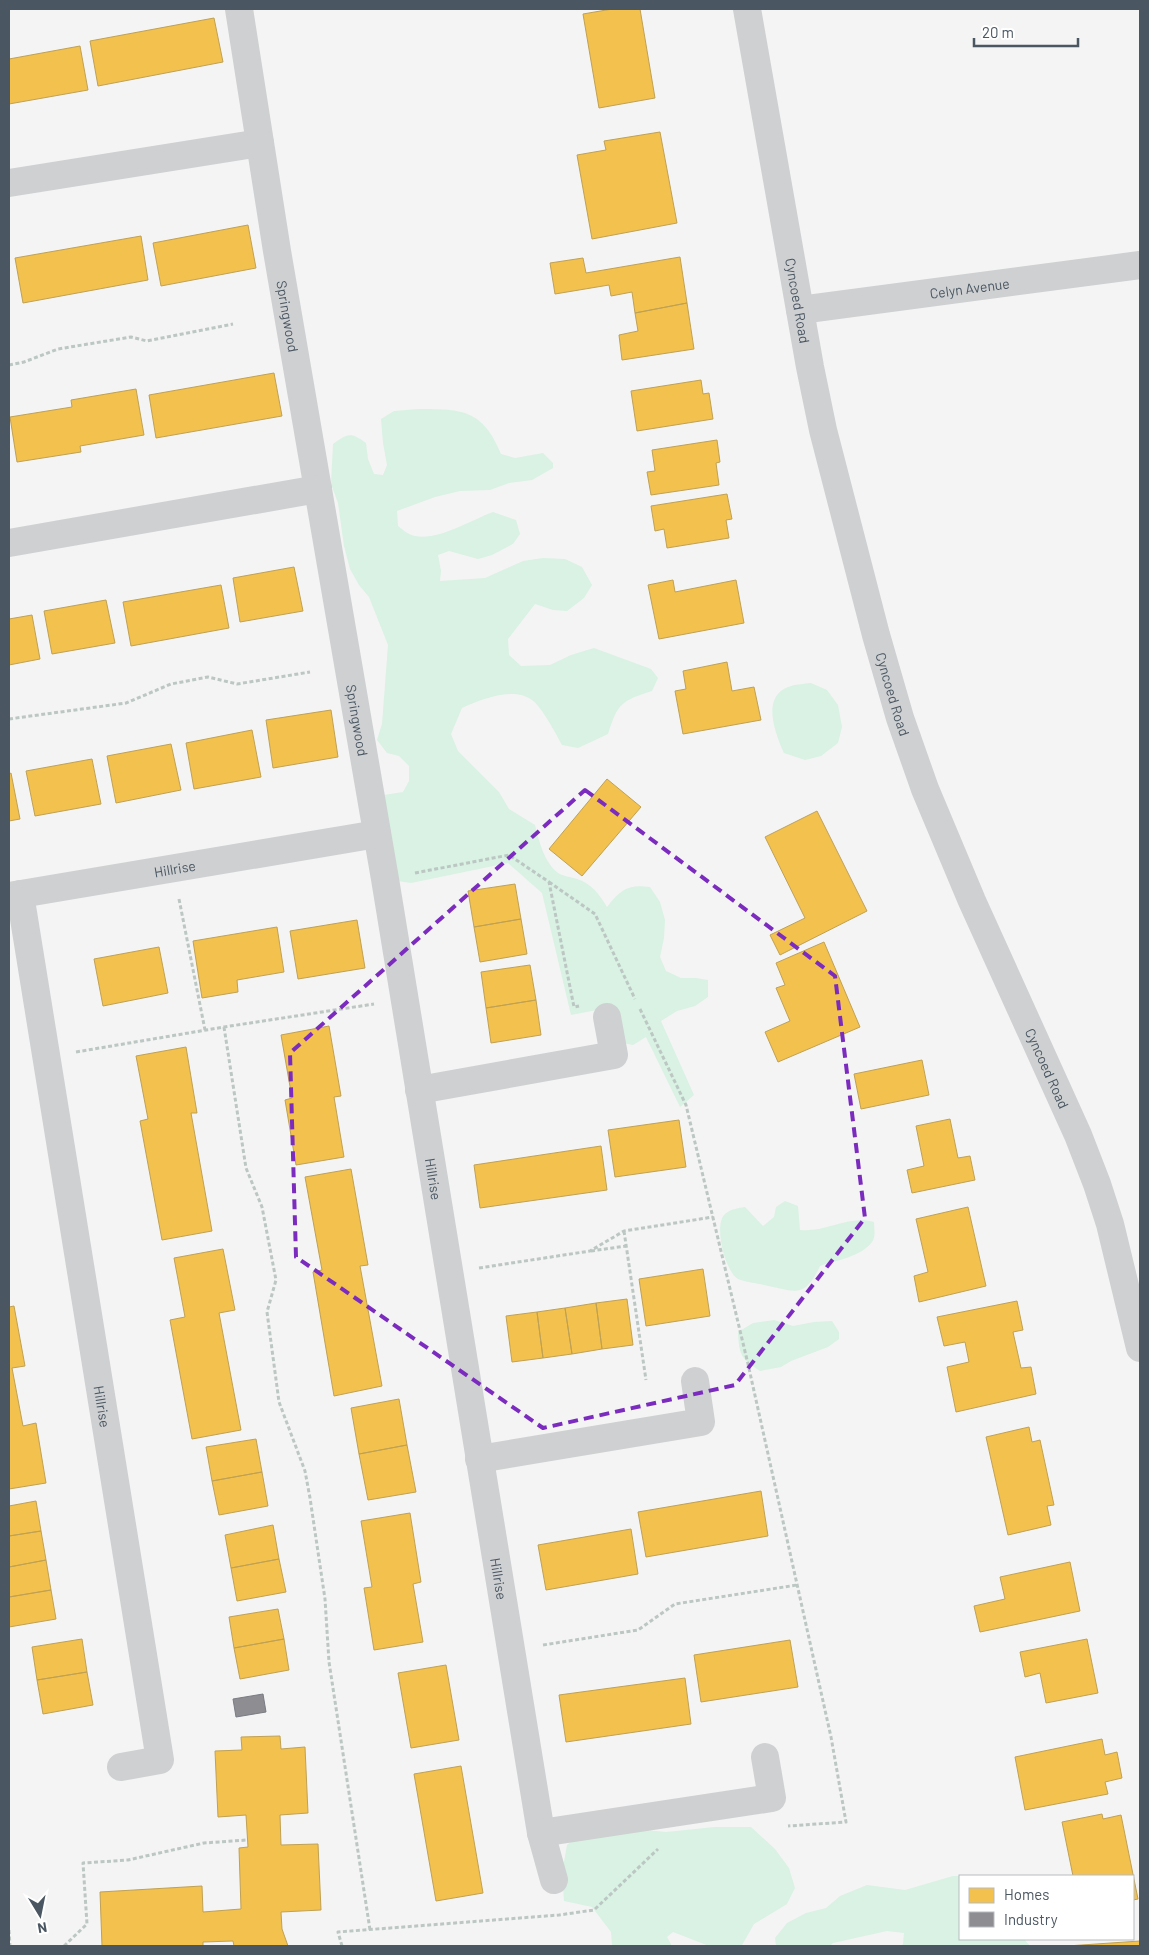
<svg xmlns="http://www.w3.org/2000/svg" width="1149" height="1955" font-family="Barlow,sans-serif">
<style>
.green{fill:#d9f2e3}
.homes{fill:#f2c14e;stroke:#c0a154}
.industry{fill:#8d8d92;stroke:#797c83}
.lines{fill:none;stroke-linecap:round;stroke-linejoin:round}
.path{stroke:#bcc7c4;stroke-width:3;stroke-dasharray:4 2.5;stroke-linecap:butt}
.minor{stroke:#ced0d2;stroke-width:28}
.marked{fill:none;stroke:#7b2cbf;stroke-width:4;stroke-dasharray:10 6;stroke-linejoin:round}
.labels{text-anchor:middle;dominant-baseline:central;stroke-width:5;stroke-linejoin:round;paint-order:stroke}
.street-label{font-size:14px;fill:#4a5661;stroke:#fff}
</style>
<rect width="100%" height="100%" fill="#f4f4f4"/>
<path class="green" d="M419 409C463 409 483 410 501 454L515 458 543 453 553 463V468L532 480 509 483 490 490 460 491 435 497 397 511 398 526C403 530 409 535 415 536 438 541 471 520 493 512L516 520 520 534 513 544 492 555 478 559 449 551 438 555 441 571 440 581 485 578 523 561 543 558 565 559 582 567 592 585 584 598 567 611 553 610 535 604 508 639 509 655 521 666 550 665 571 655 594 648 651 669 658 678 652 691C621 701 618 703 608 734L578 748 562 745C556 734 542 707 532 700 513 686 480 700 462 708L451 734 458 751 499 792 509 809 535 825C539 841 544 862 558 873 563 876 571 877 577 879 591 883 600 895 607 907 620 890 628 884 650 887L660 902 665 920 664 938 660 957 666 971 681 978H696L708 980V997L695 1006 677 1011 661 1021 694 1095 680 1107 646 1037 633 1045 617 1042 607 1008 571 1015 542 893 508 863 411 883 385 879 371 797 403 792 409 781V766L399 756 387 753 377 740 382 724 388 645 369 597 359 585 350 569 344 546 338 503 331 484 333 444C348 433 351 432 366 443L368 459 374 474 383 475 387 465 383 443 381 419 394 411Z
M811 683 827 690 838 705 842 727 838 743 821 756 805 760 784 753C775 733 760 695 791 686 797 684 805 684 811 683Z
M785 1201 798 1206 800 1230C826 1233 847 1215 874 1222 874 1229 876 1236 872 1242 862 1256 835 1261 820 1266 804 1300 795 1291 764 1285 757 1283 745 1282 738 1279 725 1271 714 1227 724 1215 730 1209 738 1208 745 1207L763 1226 774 1217 776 1207Z
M774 1320 793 1326 814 1322 832 1321 839 1332V1339L828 1347 791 1361 781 1367 760 1371C741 1359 739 1355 738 1332L753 1323Z
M715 1827H751L775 1849 789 1868 795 1888 787 1904 754 1924 742 1945 709 1946 673 1932 667 1937 672 1946H612L611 1932 592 1907 564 1901 562 1873 567 1845 586 1829 626 1828 666 1832Z
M953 1876H960V1939H1024L1030 1946H901L903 1944 904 1933 887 1931 833 1943 830 1946H776L775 1938 787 1923 806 1913 826 1908 840 1896 867 1885 905 1890Z"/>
<path class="homes" d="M612 9H640L655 98 599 108 583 14Z
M214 18 223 62 98 86 90 41Z
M80 46 88 90 9 104V59Z
M660 132 677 223 592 239 577 155 606 150 604 141Z
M248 225 256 268 161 286 153 243Z
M141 236 148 280 23 303 15 258Z
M680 257 687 303 635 313 632 292 611 296 609 285 555 294 550 263 583 258 586 273Z
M687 303 694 349 622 360 619 335 638 331 635 313Z
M274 373 282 416 156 438 149 395Z
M701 380 703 394 709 393 713 419 637 431 631 391Z
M136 389 144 435 80 446 81 452 17 462 10 417 72 407 71 400Z
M717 440 720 462 716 463 719 485 651 495 647 472 655 471 652 450Z
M727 494 732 519 726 520 729 538 667 548 664 529 655 531 651 506Z
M294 567 303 611 240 622 233 578Z
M673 580 675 592 736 580 744 623 659 639 648 585Z
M221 585 229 628 131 646 123 602Z
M106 600 115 643 52 654 44 611Z
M32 615 40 659 9 665V619Z
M727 662 732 691 754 687 761 720 683 734 675 691 686 689 683 671Z
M331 710 338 757 273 768 266 720Z
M252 730 261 777 194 789 186 743Z
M171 744 181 790 116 803 107 756Z
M92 759 101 804 35 816 26 771Z
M11 773 20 819 9 821V774Z
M607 779 641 807 582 876 549 849Z
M817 811 867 911 780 955 770 935 805 918 765 837Z
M515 884 521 919 474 927 468 891Z
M521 919 527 954 480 962 474 927Z
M357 920 365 968 298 979 290 931Z
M277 927 284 972 237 980 238 992 202 998 193 941Z
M824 942 860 1027 778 1062 765 1032 790 1021 776 988 785 985 776 963Z
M159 947 168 993 103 1006 94 959Z
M530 965 536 1000 486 1008 481 972Z
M536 1000 541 1035 491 1043 486 1008Z
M329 1026 341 1096 334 1097 344 1157 296 1165 285 1100 292 1098 281 1035Z
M186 1047 197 1113H191L212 1231 162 1240 140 1121 148 1119 136 1056Z
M922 1060 929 1095 861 1109 854 1074Z
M950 1119 958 1158 970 1156 975 1180 912 1193 907 1170 924 1166 916 1126Z
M679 1120 686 1167 615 1177 608 1130Z
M601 1146 607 1190 480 1208 474 1165Z
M351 1169 368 1265 360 1266 382 1386 334 1396 313 1272 322 1270 305 1177Z
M968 1207 986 1286 919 1302 914 1276 928 1272 916 1219Z
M223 1249 235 1310 219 1313 241 1430 192 1439 170 1320 185 1317 174 1258Z
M703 1269 710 1316 646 1326 639 1279Z
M627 1299 633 1345 602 1349 596 1303Z
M1017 1301 1023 1330 1013 1332 1021 1368 1031 1367 1036 1394 956 1412 947 1367 969 1362 965 1342 944 1346 937 1317Z
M596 1303 602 1349 572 1354 565 1308Z
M14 1306 25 1366 12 1368 23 1426 36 1423 46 1483 9 1489V1307Z
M565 1308 572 1354 543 1358 537 1312Z
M537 1312 543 1358 512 1362 506 1316Z
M399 1399 407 1445 359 1454 351 1408Z
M1029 1427 1032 1442 1040 1440 1054 1505 1047 1506 1051 1525 1008 1535 986 1437Z
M256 1439 262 1472 212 1481 206 1447Z
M407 1445 416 1492 368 1500 359 1454Z
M262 1472 268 1506 219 1515 212 1481Z
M761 1491 768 1536 646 1557 638 1512Z
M36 1501 41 1531 9 1536V1506Z
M410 1513 421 1582 413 1584 423 1642 374 1650 364 1588 372 1587 361 1521Z
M273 1525 279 1559 231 1568 225 1535Z
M631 1529 638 1574 546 1590 538 1545Z
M41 1531 46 1560 9 1567V1536Z
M279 1559 286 1592 237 1601 231 1568Z
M46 1560 51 1590 9 1597V1567Z
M1070 1562 1080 1611 980 1632 974 1606 1005 1599 1000 1577Z
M51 1590 56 1619 9 1627V1597Z
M278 1609 284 1639 234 1648 229 1617Z
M82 1639 87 1672 37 1680 32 1647Z
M284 1639 289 1670 240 1679 234 1648Z
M1087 1639 1098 1693 1046 1703 1040 1673 1025 1677 1020 1652Z
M790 1640 798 1687 701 1702 694 1655Z
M446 1665 459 1740 411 1748 398 1673Z
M87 1672 93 1705 43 1714 37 1680Z
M685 1678 691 1724 566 1742 559 1695Z
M280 1736 281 1749 305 1747 308 1813 280 1815 281 1845 318 1844 321 1910 281 1912 282 1929 288 1946H234L233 1941 203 1942V1946H102L100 1892 202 1886 203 1912 241 1909 239 1848 248 1847 246 1815 218 1817 215 1751 242 1750 241 1737Z
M1102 1739 1105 1755 1117 1752 1122 1778 1105 1782 1108 1794 1025 1810 1015 1757Z
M461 1766 483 1893 436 1901 414 1774Z
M1102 1814 1103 1819 1121 1815 1138 1899 1133 1900V1876H1073L1062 1822Z
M1140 1941V1946H1067Z"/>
<path class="industry" d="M263 1694 266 1712 236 1717 233 1699Z"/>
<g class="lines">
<path class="path" d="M9 365 24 362 58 349 131 337 147 341 233 324
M9 719 126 703 171 684 208 677 237 684 310 672
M415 873 509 855 549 882 574 1007 579 1006
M549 882 595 914 635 999
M179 899 205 1030
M640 1009 686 1105 748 1364 831 1737 846 1822 788 1826
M224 1027 246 1168 262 1207 276 1280 267 1312 279 1402 305 1471 310 1498 325 1599 329 1662 370 1930
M76 1052 224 1027 374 1004
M624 1231 646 1380
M591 1251 626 1246
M479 1268 590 1251 624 1231 713 1217
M543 1645 638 1630 675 1604 797 1585
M9 1930 10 1946
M64 1946 87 1924 83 1863 128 1860 204 1843 247 1840
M342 1946 338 1932 559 1915 594 1910 658 1849"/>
<g class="minor">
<path id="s1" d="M239 9 277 251 385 879 541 1833 554 1880"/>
<path id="s2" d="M747 9 810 367 823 430 876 635 900 718 925 789 972 901 1078 1135 1097 1184 1110 1224 1140 1348"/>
<path d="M9 183 260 143"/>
<path id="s3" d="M800 310 1140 265"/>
<path d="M9 543 318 489"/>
<path id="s4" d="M20 894 160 1760 121 1767"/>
<path id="s5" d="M9 896 377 834"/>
<path d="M419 1090 614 1055 607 1017"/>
<path d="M479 1459 701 1422 695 1381"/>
<path d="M541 1833 772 1798 765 1757"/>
</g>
</g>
<path class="marked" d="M585 790 835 976 865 1218 735 1385 543 1428 296 1257 290 1053Z"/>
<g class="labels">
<g class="street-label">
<text stroke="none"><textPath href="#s3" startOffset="171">Celyn Avenue</textPath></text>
<text stroke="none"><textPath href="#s2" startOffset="296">Cyncoed Road</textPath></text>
<text stroke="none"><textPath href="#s1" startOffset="311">Springwood</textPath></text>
<text stroke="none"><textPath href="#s2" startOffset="701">Cyncoed Road</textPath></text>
<text stroke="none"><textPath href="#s1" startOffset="721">Springwood</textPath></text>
<text stroke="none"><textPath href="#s5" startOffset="168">Hillrise</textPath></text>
<text stroke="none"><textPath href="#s2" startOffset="1106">Cyncoed Road</textPath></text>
<text stroke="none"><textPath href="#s1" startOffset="1186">Hillrise</textPath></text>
<text stroke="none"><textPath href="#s4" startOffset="519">Hillrise</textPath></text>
<text stroke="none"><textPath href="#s1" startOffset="1591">Hillrise</textPath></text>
</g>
</g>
<rect width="1149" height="1955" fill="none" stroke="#4a5661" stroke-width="20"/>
<rect x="959" y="1875" width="175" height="65" fill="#ffffff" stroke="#b7bbc0"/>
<rect x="969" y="1888" width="25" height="15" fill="#f2c14e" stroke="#b7bbc0"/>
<text x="1004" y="1900" font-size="15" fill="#4a5661">Homes</text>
<rect x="969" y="1912" width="25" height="15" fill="#8d8d92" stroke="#b7bbc0"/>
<text x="1004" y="1925" font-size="15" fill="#4a5661">Industry</text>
<g transform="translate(40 1915) rotate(170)" stroke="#ffffff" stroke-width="4" paint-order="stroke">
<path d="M0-4L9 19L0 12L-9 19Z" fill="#4a5661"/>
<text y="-8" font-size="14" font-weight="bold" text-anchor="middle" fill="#4a5661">N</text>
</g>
<path d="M974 38v8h104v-8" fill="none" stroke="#4a5661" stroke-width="2.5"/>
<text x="982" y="38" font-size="15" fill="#4a5661" stroke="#ffffff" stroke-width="4" paint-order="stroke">20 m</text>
</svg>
